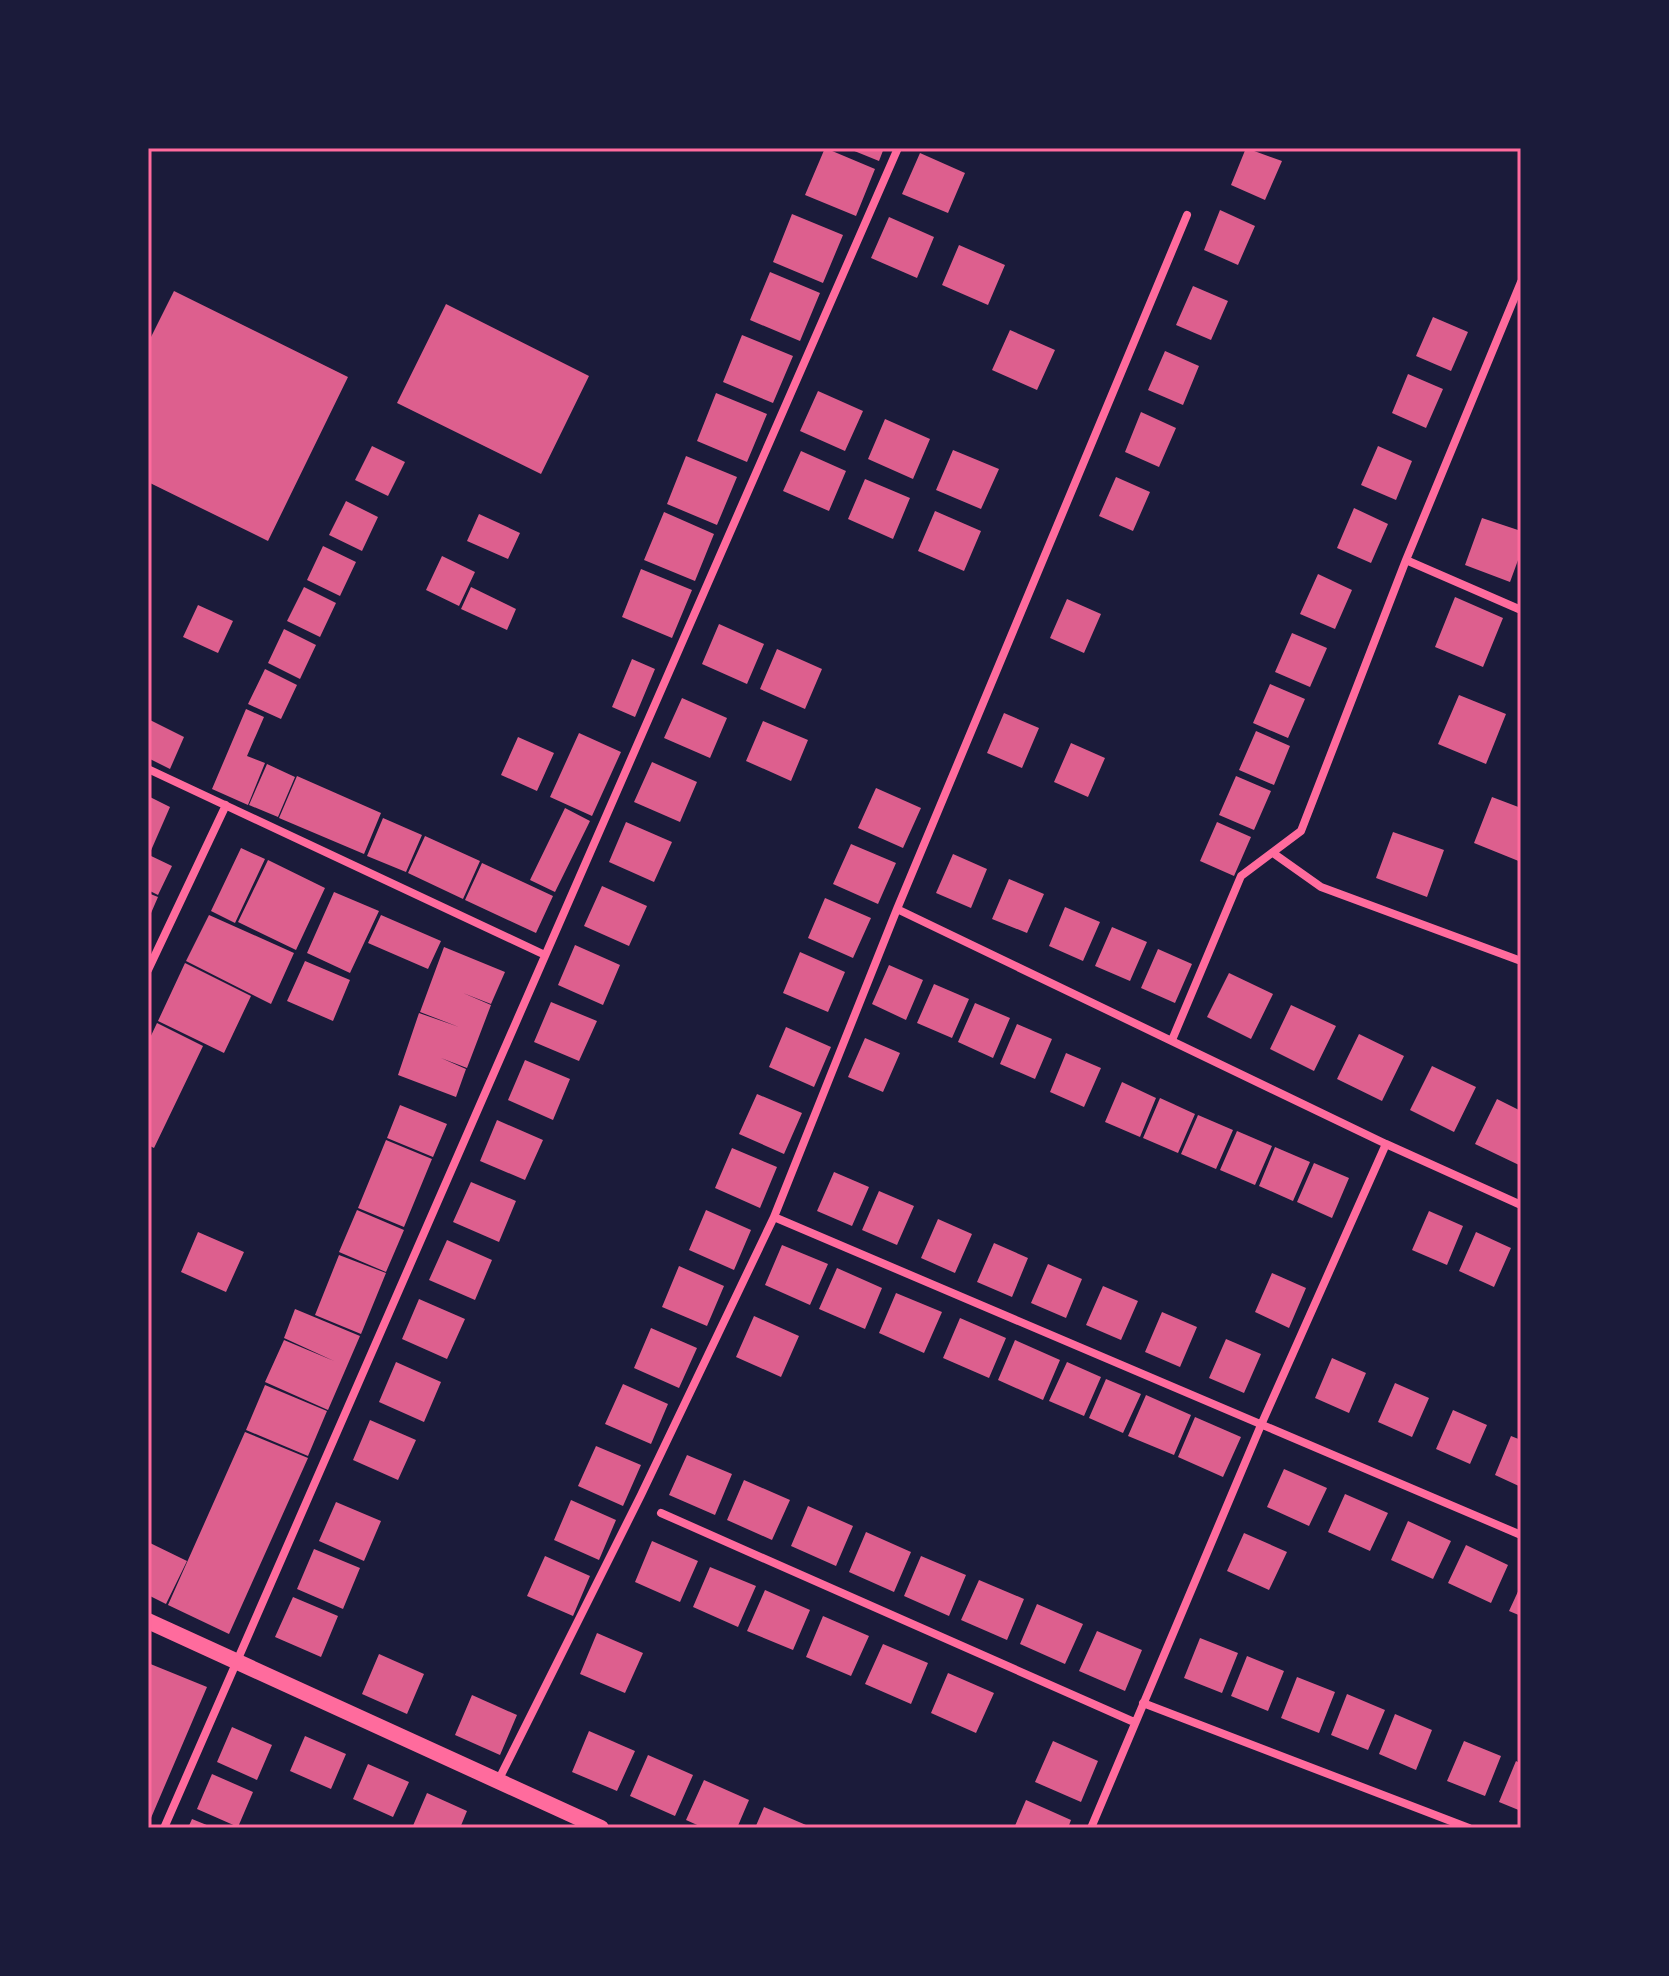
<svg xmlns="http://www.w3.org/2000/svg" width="1669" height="1976" font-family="Overpass,sans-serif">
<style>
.building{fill:#dd5f8e}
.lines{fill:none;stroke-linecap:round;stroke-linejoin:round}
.minor{stroke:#ff6b9d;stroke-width:8}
.secondary{stroke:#ff6b9d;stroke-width:16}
.neatline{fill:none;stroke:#ff6b9d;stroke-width:3}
</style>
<rect width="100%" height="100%" fill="#1b1b3a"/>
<path class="building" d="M825 148 875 169 856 216 805 195Z
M847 148H884L879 161Z
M1246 148 1282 161 1265 200 1231 185Z
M920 153 965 173 948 213 902 194Z
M1220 210 1255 226 1238 265 1204 250Z
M792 214 843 235 823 283 773 262Z
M889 217 934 237 917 278 871 258Z
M959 245 1005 265 988 305 942 285Z
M770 272 820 293 800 341 750 320Z
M1193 286 1228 301 1211 340 1176 325Z
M174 291 348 377 268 541 148 482V343Z
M446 304 589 376 541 474 397 403Z
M1433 317 1468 332 1451 371 1416 356Z
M1010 330 1055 350 1037 390 992 370Z
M742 335 793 356 773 403 723 382Z
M1165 351 1199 366 1183 405 1148 390Z
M1408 374 1443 389 1426 428 1392 413Z
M818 391 863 411 845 451 800 431Z
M716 393 767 414 747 462 697 441Z
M1141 412 1176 428 1159 467 1125 452Z
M885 419 930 439 913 479 868 459Z
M372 446 405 462 388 496 355 480Z
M1378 446 1412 461 1396 500 1361 485Z
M953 450 999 469 981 509 936 490Z
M801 451 846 471 829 511 783 491Z
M686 456 737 477 717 525 667 504Z
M1116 477 1150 492 1133 531 1099 516Z
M865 479 910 498 893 539 848 519Z
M346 501 378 517 362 551 329 535Z
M1354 508 1388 524 1371 563 1337 548Z
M935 511 981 531 964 571 918 551Z
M664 512 714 534 695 581 644 560Z
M479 514 520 533 508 559 467 541Z
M1482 518 1521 531V552L1510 582 1465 565Z
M323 546 356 562 340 596 307 580Z
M442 556 475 572 459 606 426 590Z
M641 569 692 590 672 638 622 617Z
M1318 574 1352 590 1335 629 1300 614Z
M304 587 336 603 320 637 287 621Z
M471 587 516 609 507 630 461 609Z
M1455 597 1503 618 1483 667 1435 647Z
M1067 599 1101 614 1084 653 1050 638Z
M198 605 233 621 218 653 183 637Z
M719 624 764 644 747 684 702 664Z
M284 629 316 645 300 679 268 663Z
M1292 633 1327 648 1310 687 1275 672Z
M777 649 822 669 805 709 760 689Z
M632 659 655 669 635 717 612 707Z
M265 669 297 685 281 719 248 704Z
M1270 684 1305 699 1288 738 1253 723Z
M1459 695 1506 714 1486 764 1438 744Z
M682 698 727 718 710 758 664 738Z
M246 709 264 717 247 756 265 763 248 805 212 789Z
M1004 713 1039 728 1022 768 987 753Z
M150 720 184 737 170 769 148 758Z
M763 721 808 740 791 781 746 761Z
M1256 731 1290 746 1274 785 1239 770Z
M579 733 621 752 592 816 550 797Z
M518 737 554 753 537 791 501 775Z
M1071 743 1105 758 1088 797 1054 782Z
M652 762 697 782 680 822 634 802Z
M267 764 295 777 278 817 249 805Z
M297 776 381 813 364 854 279 818Z
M1236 776 1271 791 1254 830 1219 815Z
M876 788 921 808 903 848 858 828Z
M148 796 170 807 149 855 172 866 158 895 148 890Z
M1492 797 1521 808V862L1474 843Z
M565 808 590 821 555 892 530 880Z
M383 818 422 835 406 872 367 856Z
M626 822 672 842 654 882 609 862Z
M1217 822 1251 837 1234 876 1200 861Z
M1393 832 1444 850 1427 897 1376 878Z
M425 836 480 861 463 899 408 873Z
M851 844 896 863 878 904 833 884Z
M241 848 265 859 235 923 211 911Z
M953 854 987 869 971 908 936 893Z
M268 860 325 888 296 950 238 922Z
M482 863 553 896 536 933 465 900Z
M1009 879 1044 894 1027 933 992 919Z
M602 886 647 906 629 946 584 926Z
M334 892 379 911 350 973 307 953Z
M148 893 158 897 148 920Z
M825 898 871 918 853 958 808 938Z
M1065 907 1100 922 1083 961 1049 946Z
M209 915 294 953 271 1004 186 961Z
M381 915 441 941 428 969 368 943Z
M1112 927 1147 942 1130 981 1095 966Z
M575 945 620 965 603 1005 558 985Z
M444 947 505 972 491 1004 463 993 491 1005 467 1068 441 1058 466 1069 456 1097 398 1075 419 1013 459 1027 420 1012Z
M1158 949 1192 964 1175 1003 1141 988Z
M800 952 845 972 828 1012 783 993Z
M305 961 350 980 333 1021 287 1001Z
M185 963 251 996 224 1053 158 1021Z
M889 965 923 980 906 1020 872 1004Z
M1229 973 1273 994 1251 1039 1207 1017Z
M934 984 969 999 952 1038 917 1023Z
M551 1002 597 1021 579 1061 534 1042Z
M975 1003 1010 1018 993 1058 958 1042Z
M1291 1005 1336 1026 1314 1071 1270 1049Z
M157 1023 203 1046 154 1148 148 1145V1042Z
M1017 1024 1052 1039 1035 1079 1000 1064Z
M786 1027 831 1047 814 1087 769 1067Z
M1359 1034 1404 1056 1382 1101 1337 1079Z
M865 1038 900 1053 883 1092 848 1077Z
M1066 1053 1101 1068 1084 1107 1050 1092Z
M525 1060 570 1079 553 1120 508 1100Z
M1432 1066 1476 1087 1454 1132 1410 1110Z
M1122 1082 1156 1098 1140 1137 1105 1122Z
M757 1094 802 1113 784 1154 739 1134Z
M1160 1098 1195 1114 1178 1153 1143 1138Z
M1497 1099 1521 1111 1519 1165 1475 1144Z
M400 1105 447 1124 433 1157 387 1138Z
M1198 1115 1233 1130 1216 1169 1181 1154Z
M497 1120 543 1140 525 1180 480 1161Z
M1237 1131 1272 1146 1255 1185 1220 1170Z
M386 1140 432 1159 404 1227 358 1208Z
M1275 1147 1310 1162 1293 1201 1259 1186Z
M732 1148 777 1167 760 1208 715 1188Z
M1314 1163 1349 1178 1332 1218 1297 1202Z
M834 1172 869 1187 852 1226 817 1211Z
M471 1182 516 1201 499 1242 453 1222Z
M879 1191 914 1206 897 1245 862 1230Z
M357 1210 404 1230 386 1272 339 1252Z
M706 1210 751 1230 734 1270 689 1250Z
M1429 1211 1463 1226 1447 1265 1412 1250Z
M938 1219 972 1234 955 1273 921 1258Z
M198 1232 244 1252 226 1292 181 1272Z
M1476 1232 1511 1248 1494 1287 1459 1271Z
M447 1240 492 1260 475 1300 429 1280Z
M994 1243 1028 1258 1012 1297 977 1282Z
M782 1245 828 1264 810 1305 765 1285Z
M339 1255 386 1273 361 1334 315 1315Z
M1048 1264 1082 1279 1066 1318 1031 1303Z
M679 1266 724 1286 707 1326 662 1307Z
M837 1268 882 1288 865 1329 819 1309Z
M1272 1273 1306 1288 1289 1328 1255 1312Z
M1103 1286 1138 1301 1121 1340 1086 1325Z
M896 1293 942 1312 924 1353 879 1333Z
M419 1299 465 1319 447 1359 402 1339Z
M295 1309 360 1336 328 1410 265 1382 284 1340 334 1361 284 1338Z
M1162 1312 1197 1327 1180 1367 1145 1352Z
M754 1316 799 1336 781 1377 736 1357Z
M960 1318 1006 1338 989 1378 943 1358Z
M651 1328 697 1348 679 1388 634 1368Z
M1226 1339 1261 1354 1244 1393 1209 1378Z
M1015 1340 1060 1360 1043 1400 998 1380Z
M1332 1358 1366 1373 1349 1413 1315 1398Z
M396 1362 441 1382 424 1422 379 1402Z
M1067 1362 1101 1377 1084 1416 1049 1401Z
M1106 1379 1141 1394 1123 1433 1089 1418Z
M1395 1383 1429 1398 1412 1437 1378 1422Z
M623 1384 668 1404 651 1444 605 1424Z
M265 1385 327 1411 308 1456 246 1430Z
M1146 1395 1191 1415 1174 1455 1128 1436Z
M1453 1410 1487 1425 1470 1464 1436 1449Z
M1195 1417 1241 1437 1223 1477 1178 1457Z
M370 1420 416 1440 398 1480 353 1460Z
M245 1432 308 1458 229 1634 168 1605Z
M1511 1436 1521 1440V1487L1495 1475Z
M596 1446 641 1465 623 1506 578 1486Z
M687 1455 732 1474 715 1515 669 1495Z
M1284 1469 1327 1488 1309 1526 1267 1507Z
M744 1480 790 1500 772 1540 727 1520Z
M1345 1494 1388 1513 1370 1551 1328 1532Z
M571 1500 616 1520 599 1560 554 1540Z
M336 1502 381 1521 364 1561 319 1541Z
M808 1506 853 1526 836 1566 791 1546Z
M1408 1521 1451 1541 1433 1579 1391 1560Z
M866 1532 911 1552 894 1592 849 1572Z
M1244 1533 1287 1552 1269 1590 1227 1571Z
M652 1541 698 1561 680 1602 635 1582Z
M148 1542 187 1561 166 1604 148 1595Z
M1466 1545 1508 1565 1491 1603 1448 1583Z
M314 1549 360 1568 343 1609 297 1589Z
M545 1556 590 1576 573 1616 527 1596Z
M921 1556 966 1575 949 1616 904 1596Z
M710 1567 756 1586 738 1627 693 1607Z
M979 1580 1024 1599 1007 1640 961 1620Z
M1521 1585V1616L1509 1611Z
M765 1590 810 1610 793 1650 747 1631Z
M293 1597 338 1616 321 1657 275 1637Z
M1037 1604 1083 1624 1065 1664 1020 1644Z
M823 1616 869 1636 851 1676 806 1657Z
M1097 1631 1142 1650 1125 1691 1079 1671Z
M597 1633 643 1653 625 1693 580 1674Z
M1200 1638 1238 1653 1222 1693 1184 1678Z
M883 1644 928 1663 911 1704 865 1684Z
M379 1654 424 1674 407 1714 362 1694Z
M1247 1656 1284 1671 1268 1711 1231 1696Z
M148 1663 207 1687 148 1825Z
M948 1673 994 1693 976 1733 931 1713Z
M1297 1677 1335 1692 1319 1733 1281 1718Z
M1347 1694 1385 1710 1368 1750 1331 1735Z
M472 1695 517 1715 500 1755 455 1735Z
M1395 1714 1432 1730 1416 1770 1379 1754Z
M232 1727 272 1745 257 1780 217 1762Z
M589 1731 635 1751 617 1791 572 1772Z
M305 1736 346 1754 331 1789 290 1771Z
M1053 1741 1098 1761 1081 1802 1035 1782Z
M1464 1741 1501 1756 1485 1796 1447 1781Z
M648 1755 693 1775 675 1816 630 1796Z
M1516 1761 1521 1764V1811L1499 1802Z
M368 1764 409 1782 393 1817 353 1799Z
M212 1774 253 1792 238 1827 197 1809Z
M704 1780 749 1800 737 1828H704L686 1820Z
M427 1793 467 1811 460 1828H412Z
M1026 1800 1071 1820 1068 1828H1014Z
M764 1807 813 1828H755Z
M192 1819 214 1828H188Z"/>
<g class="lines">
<path class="minor" d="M1406 560 1521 610
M148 769 545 955
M1273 853 1321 887 1521 961
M897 909 1386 1144 1521 1205
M148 970 226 805
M1172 1040 1241 876 1301 831 1406 560 1521 282
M774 1217 1521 1535
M661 1513 1134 1722
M1143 1703 1469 1828
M498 1781 641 1495 774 1217 897 909 1187 215
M164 1828 898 148
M1091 1828 1261 1425 1386 1144"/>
<path class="secondary" d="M148 1621 601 1828"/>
</g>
<rect width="1669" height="1976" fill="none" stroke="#1b1b3a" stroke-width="300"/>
<rect x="150" y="150" width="1369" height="1676" class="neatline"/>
</svg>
